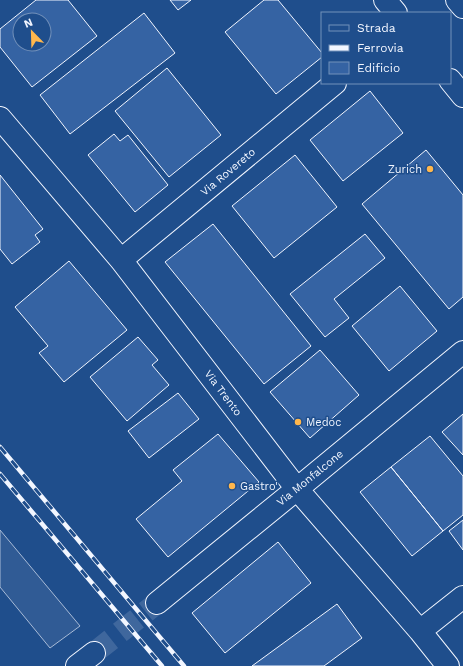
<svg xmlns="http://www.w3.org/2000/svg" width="463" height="666" font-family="'Work Sans',sans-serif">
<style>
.built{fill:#305b95;stroke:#a8bbd7}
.building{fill:#3563a3;stroke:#f2f6ff;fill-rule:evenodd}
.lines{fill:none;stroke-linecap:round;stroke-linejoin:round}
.street-tunnel{stroke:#3f679d;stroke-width:22;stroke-dasharray:22 11;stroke-linecap:butt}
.street-casing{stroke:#f2f6ff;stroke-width:24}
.secondary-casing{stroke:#f2f6ff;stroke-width:24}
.street{stroke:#1f4e8c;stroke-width:22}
.secondary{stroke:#1f4e8c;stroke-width:22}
.rail-casing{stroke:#f2f6ff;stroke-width:4.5}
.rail{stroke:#1f4e8c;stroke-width:3;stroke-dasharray:9;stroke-linecap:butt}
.poi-dot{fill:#ffb74d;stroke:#1f4e8c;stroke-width:1.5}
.labels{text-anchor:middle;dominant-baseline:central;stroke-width:3;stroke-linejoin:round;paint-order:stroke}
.poi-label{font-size:11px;fill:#f2f6ff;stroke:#1f4e8c;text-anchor:start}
.street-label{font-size:11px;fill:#f2f6ff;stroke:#1f4e8c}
</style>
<rect width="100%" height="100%" fill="#1f4e8c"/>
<path class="built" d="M0 530 80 626 50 648 0 587Z"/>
<path class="building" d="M36 0H68L97 36 32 87 0 47V29ZM20 20H44V44H20Z
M170 0H191L178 10Z
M264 0H278L322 53V57L276 94 225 32Z
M144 13 175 53 70 134 40 95Z
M167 68 221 135 169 177 115 111Z
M370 91 403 133 343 181 310 140Z
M114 134 120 141 128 135 168 185 135 212 88 155Z
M426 150 463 195V297L449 309 362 204Z
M295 155 337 207 274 258 232 206Z
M0 175 43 229 35 235 40 242 12 264 0 249Z
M213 224 311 346 264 384 165 262Z
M365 234 385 258 334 299 349 318 325 337 290 294Z
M69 261 127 330 64 382 39 353 48 346 15 307Z
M400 286 437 331 389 371 352 326Z
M138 337 158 360 152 365 169 385 127 421 90 377Z
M320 350 359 395 310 438 270 392Z
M178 393 199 419 149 458 128 431Z
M463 414V455L442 432Z
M218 434 259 482 168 557 136 519 182 481 173 470Z
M430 436 463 476V515L443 531 391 467Z
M391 467 443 531 412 556 360 492Z
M463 520V550L449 531Z
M278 542 311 583 225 653 192 613Z
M337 604 362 638 324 666H252Z"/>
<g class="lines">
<path class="street-tunnel" d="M94 653 157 603"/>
<defs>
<path id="street" d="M0 118 121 260 297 489 420 631 448 666
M121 260 335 83
M157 603 297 489 463 352
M420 631 463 597
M77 666 94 653"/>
<path id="secondary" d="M385 0 396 13
M457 0 463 7
M450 80 463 96"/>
</defs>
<use href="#street" class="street-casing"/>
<use href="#secondary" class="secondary-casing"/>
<use href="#street" class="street"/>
<use href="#secondary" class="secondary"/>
<defs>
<path id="rail" d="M0 447 184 666
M0 474 162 666"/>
</defs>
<use href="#rail" class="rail-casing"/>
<use href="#rail" class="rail"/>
</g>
<g class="poi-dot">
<circle cx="430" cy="169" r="4"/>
<circle cx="298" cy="422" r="4"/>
<circle cx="232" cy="486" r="4"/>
</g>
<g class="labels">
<g class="poi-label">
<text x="422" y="169" text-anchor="end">Zurich</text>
<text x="306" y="422">Medoc</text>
<text x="240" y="486">Gastro'</text>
</g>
<g class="street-label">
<text transform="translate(228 172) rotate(-40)">Via Rovereto</text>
<text transform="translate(223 393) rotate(53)">Via Trento</text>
<text transform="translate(310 478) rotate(-39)">Via Monfalcone</text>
</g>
</g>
<rect x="321" y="12" width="130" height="72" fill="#1f4e8c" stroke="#7391ba"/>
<rect x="329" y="25" width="20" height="6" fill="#1f4e8c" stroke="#7391ba"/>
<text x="357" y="32" font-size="12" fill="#f2f6ff">Strada</text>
<rect x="329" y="45" width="20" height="6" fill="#f2f6ff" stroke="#7391ba"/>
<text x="357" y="52" font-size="12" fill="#f2f6ff">Ferrovia</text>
<rect x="329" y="62" width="20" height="12" fill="#3563a3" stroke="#7391ba"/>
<text x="357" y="72" font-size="12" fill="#f2f6ff">Edificio</text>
<g transform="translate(32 32) rotate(337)"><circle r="19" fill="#1f4e8c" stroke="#7391ba"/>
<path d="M0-3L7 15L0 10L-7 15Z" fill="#ffb74d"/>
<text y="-6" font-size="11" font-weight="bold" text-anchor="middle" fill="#f2f6ff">N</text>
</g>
</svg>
